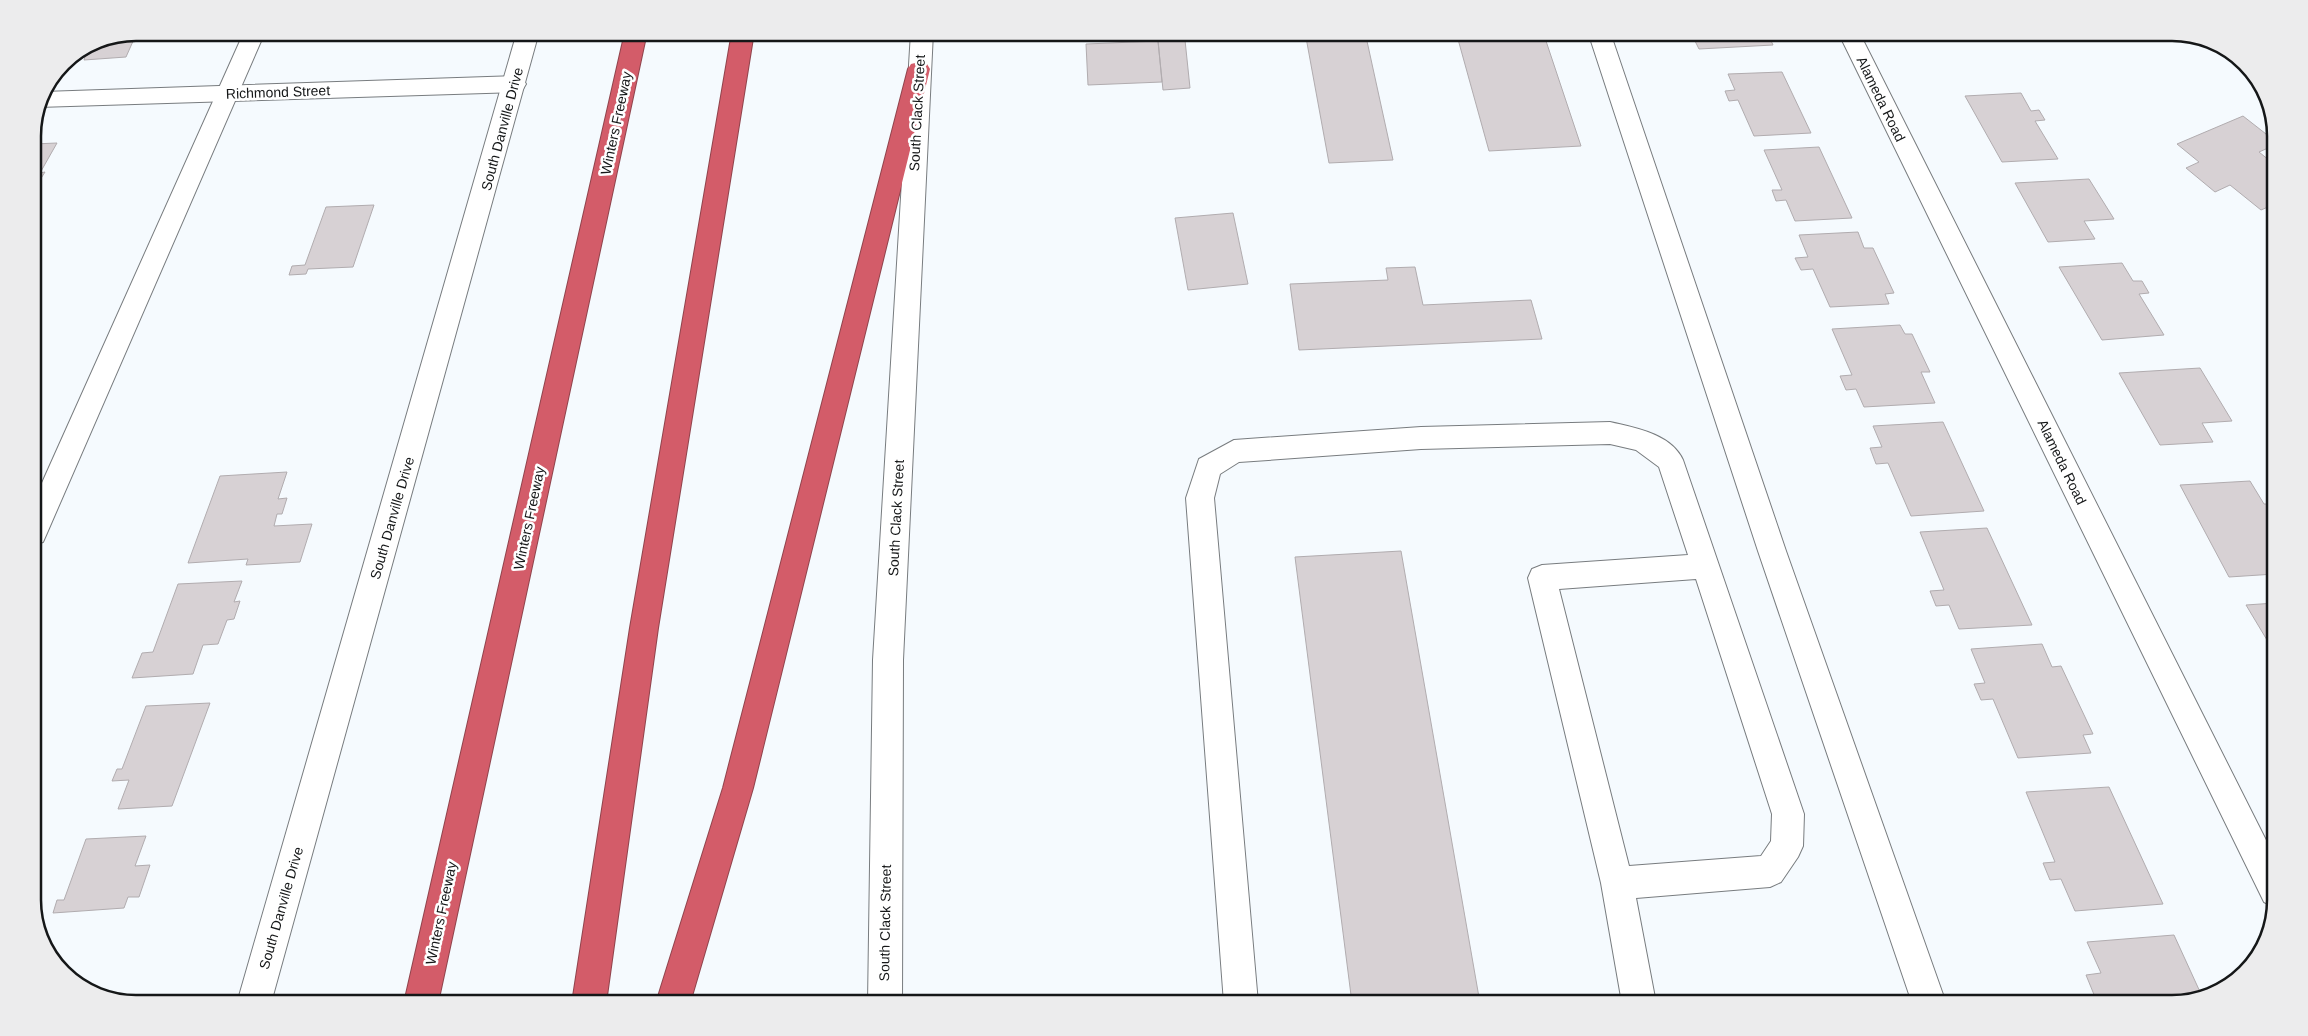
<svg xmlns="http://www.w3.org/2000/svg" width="2308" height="1036" font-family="Helvetica,sans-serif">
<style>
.building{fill:#d7d1d4;stroke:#b1acaf}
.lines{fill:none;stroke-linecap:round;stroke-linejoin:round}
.service-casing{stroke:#787c7f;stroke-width:2}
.minor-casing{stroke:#787c7f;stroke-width:2}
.secondary-casing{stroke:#787c7f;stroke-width:2}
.motorway-casing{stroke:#90444d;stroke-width:2}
.service{fill:#fff;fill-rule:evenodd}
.minor{fill:#fff;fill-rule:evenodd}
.secondary{fill:#fff;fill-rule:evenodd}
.motorway{fill:#d35c69;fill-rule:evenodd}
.labels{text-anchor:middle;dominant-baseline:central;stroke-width:5;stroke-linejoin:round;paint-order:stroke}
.street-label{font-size:14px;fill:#151718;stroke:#fff}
.rim{fill:none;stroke:#151718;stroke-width:2.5}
</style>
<rect width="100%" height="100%" fill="#f5fafe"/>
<path class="building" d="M1305 32H1365L1393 160 1329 163Z
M1456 32H1543L1581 146 1489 151Z
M1678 32H1767L1773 45 1699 49 1695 41H1681Z
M2053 32H2114L2117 37 2057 39Z
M114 37 113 40 134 39 126 57 84 60 85 57 70 58 97 40Z
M1185 40 1190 88 1163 90 1158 41Z
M1158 41 1162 82 1088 85 1086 44Z
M1782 72 1811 133 1754 136 1738 100 1729 101 1725 91 1735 90 1728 74Z
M2021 93 2031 111 2039 110 2045 120 2035 121 2058 159 2002 162 1965 96Z
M2243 116 2275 141V145L2259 152 2275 165V204L2261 210 2230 185 2215 192 2186 168 2199 162 2177 144Z
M57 143 40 173 45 172 40 180 33 181V144Z
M1819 147 1852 218 1795 221 1786 200 1776 201 1772 190H1782L1764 150Z
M2089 179 2114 219 2084 221 2095 239 2048 242 2015 183Z
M374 205 353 267 308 269 306 274 289 275 292 266 305 265 326 207Z
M1233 213 1248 284 1188 290 1175 218Z
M1858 232 1864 248H1873L1894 293 1885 294 1889 304 1830 307 1813 269 1801 270 1795 258 1808 257 1799 235Z
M2122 263 2133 281H2142L2149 293 2139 294 2164 335 2102 340 2059 267Z
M1415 267 1423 305 1531 300 1542 339 1299 350 1290 284 1388 280 1386 268Z
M1900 325 1905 334H1912L1930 372H1921L1935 403 1864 407 1856 389 1846 390 1840 376 1852 375 1832 329Z
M2200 368 2232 421 2202 423 2213 442 2160 445 2119 373Z
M1943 422 1984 511 1911 516 1888 463 1876 464 1870 448 1882 447 1873 426Z
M287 472 278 499 287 498 282 514H277L274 526 312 524 300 562 246 565 248 559 188 563 220 476Z
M2250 481 2264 504H2275V574L2229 577 2180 485Z
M1987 528 2032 625 1959 629 1949 605 1936 606 1930 591 1944 590 1920 532Z
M1401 551 1480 1003H1352L1295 557Z
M242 581 234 602 240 601 234 619 227 620 218 644 203 645 193 674 132 678 142 653 153 652 178 584Z
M2275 603V640H2267L2246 605Z
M2042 644 2052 667 2061 666 2093 734 2083 735 2091 753 2018 758 1993 699 1981 700 1974 684 1985 683 1971 649Z
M210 703 172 806 118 809 129 780 112 781 117 769H122L146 706Z
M2109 787 2163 904 2075 911 2061 879 2050 880 2043 863 2055 862 2026 792Z
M146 836 135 866 150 865 139 897H128L124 908 53 913 57 900H64L86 839Z
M2174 935 2201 994 2172 1003H2113L2110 996 2095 997 2086 975 2101 973 2087 942Z"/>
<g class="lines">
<defs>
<path id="service" d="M244 32H265L47 533 43 542 33 545V503Z
M1588 32H1610L1786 551 1946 1003H1912L1758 551Z
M1610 422C1636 428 1671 434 1683 460L1804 814 1803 846 1798 857 1781 882 1770 887 1636 898 1656 1003H1622L1601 883 1528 578 1532 569 1542 565 1688 555 1659 467 1636 450 1610 444 1421 449 1239 462 1220 474 1214 498 1258 1003H1224L1186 498 1199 459 1234 440 1421 427ZM1696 579 1772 814 1771 841 1761 856 1629 866 1559 589Z"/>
<path id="minor" d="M1838 32H1859L2275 858 2274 907 2264 902Z
M515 76 523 79 526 84 523 89 515 92 38 107 43 92Z"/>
<path id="secondary" d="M517 32H539L271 1003H237Z
M911 32H933L903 660 902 1003H868L873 660Z"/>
<path id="motorway" d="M625 32H647L438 1003H404Z
M732 32H754L658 628 606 1003H572L630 628Z
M919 62 927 64 930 69 753 788 690 1003H656L723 788 908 69 911 64Z"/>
</defs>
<use href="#service" class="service-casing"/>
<use href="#minor" class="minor-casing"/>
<use href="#secondary" class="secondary-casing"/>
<use href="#motorway" class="motorway-casing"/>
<use href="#service" class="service"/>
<use href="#minor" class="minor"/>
<use href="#secondary" class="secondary"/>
<use href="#motorway" class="motorway"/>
</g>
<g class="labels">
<g class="street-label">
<text transform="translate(278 92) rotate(-2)">Richmond Street</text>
<text transform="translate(1881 99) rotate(64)">Alameda Road</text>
<text transform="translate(917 113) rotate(-87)">South Clack Street</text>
<text transform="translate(616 123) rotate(-78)">Winters Freeway</text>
<text transform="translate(502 129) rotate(-75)">South Danville Drive</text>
<text transform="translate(2062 462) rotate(64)">Alameda Road</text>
<text transform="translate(392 518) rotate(-74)">South Danville Drive</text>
<text transform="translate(529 518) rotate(-78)">Winters Freeway</text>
<text transform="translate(896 518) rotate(-87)">South Clack Street</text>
<text transform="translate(281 908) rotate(-74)">South Danville Drive</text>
<text transform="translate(441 913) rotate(-78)">Winters Freeway</text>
<text transform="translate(885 923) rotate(-89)">South Clack Street</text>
</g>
</g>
<path d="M0 0H2308V1036H0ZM136 41H2172A95 95 0 0 1 2267 136V900A95 95 0 0 1 2172 995H136A95 95 0 0 1 41 900V136A95 95 0 0 1 136 41Z" fill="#ececed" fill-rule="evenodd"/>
<path class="rim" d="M136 41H2172A95 95 0 0 1 2267 136V900A95 95 0 0 1 2172 995H136A95 95 0 0 1 41 900V136A95 95 0 0 1 136 41Z"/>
</svg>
